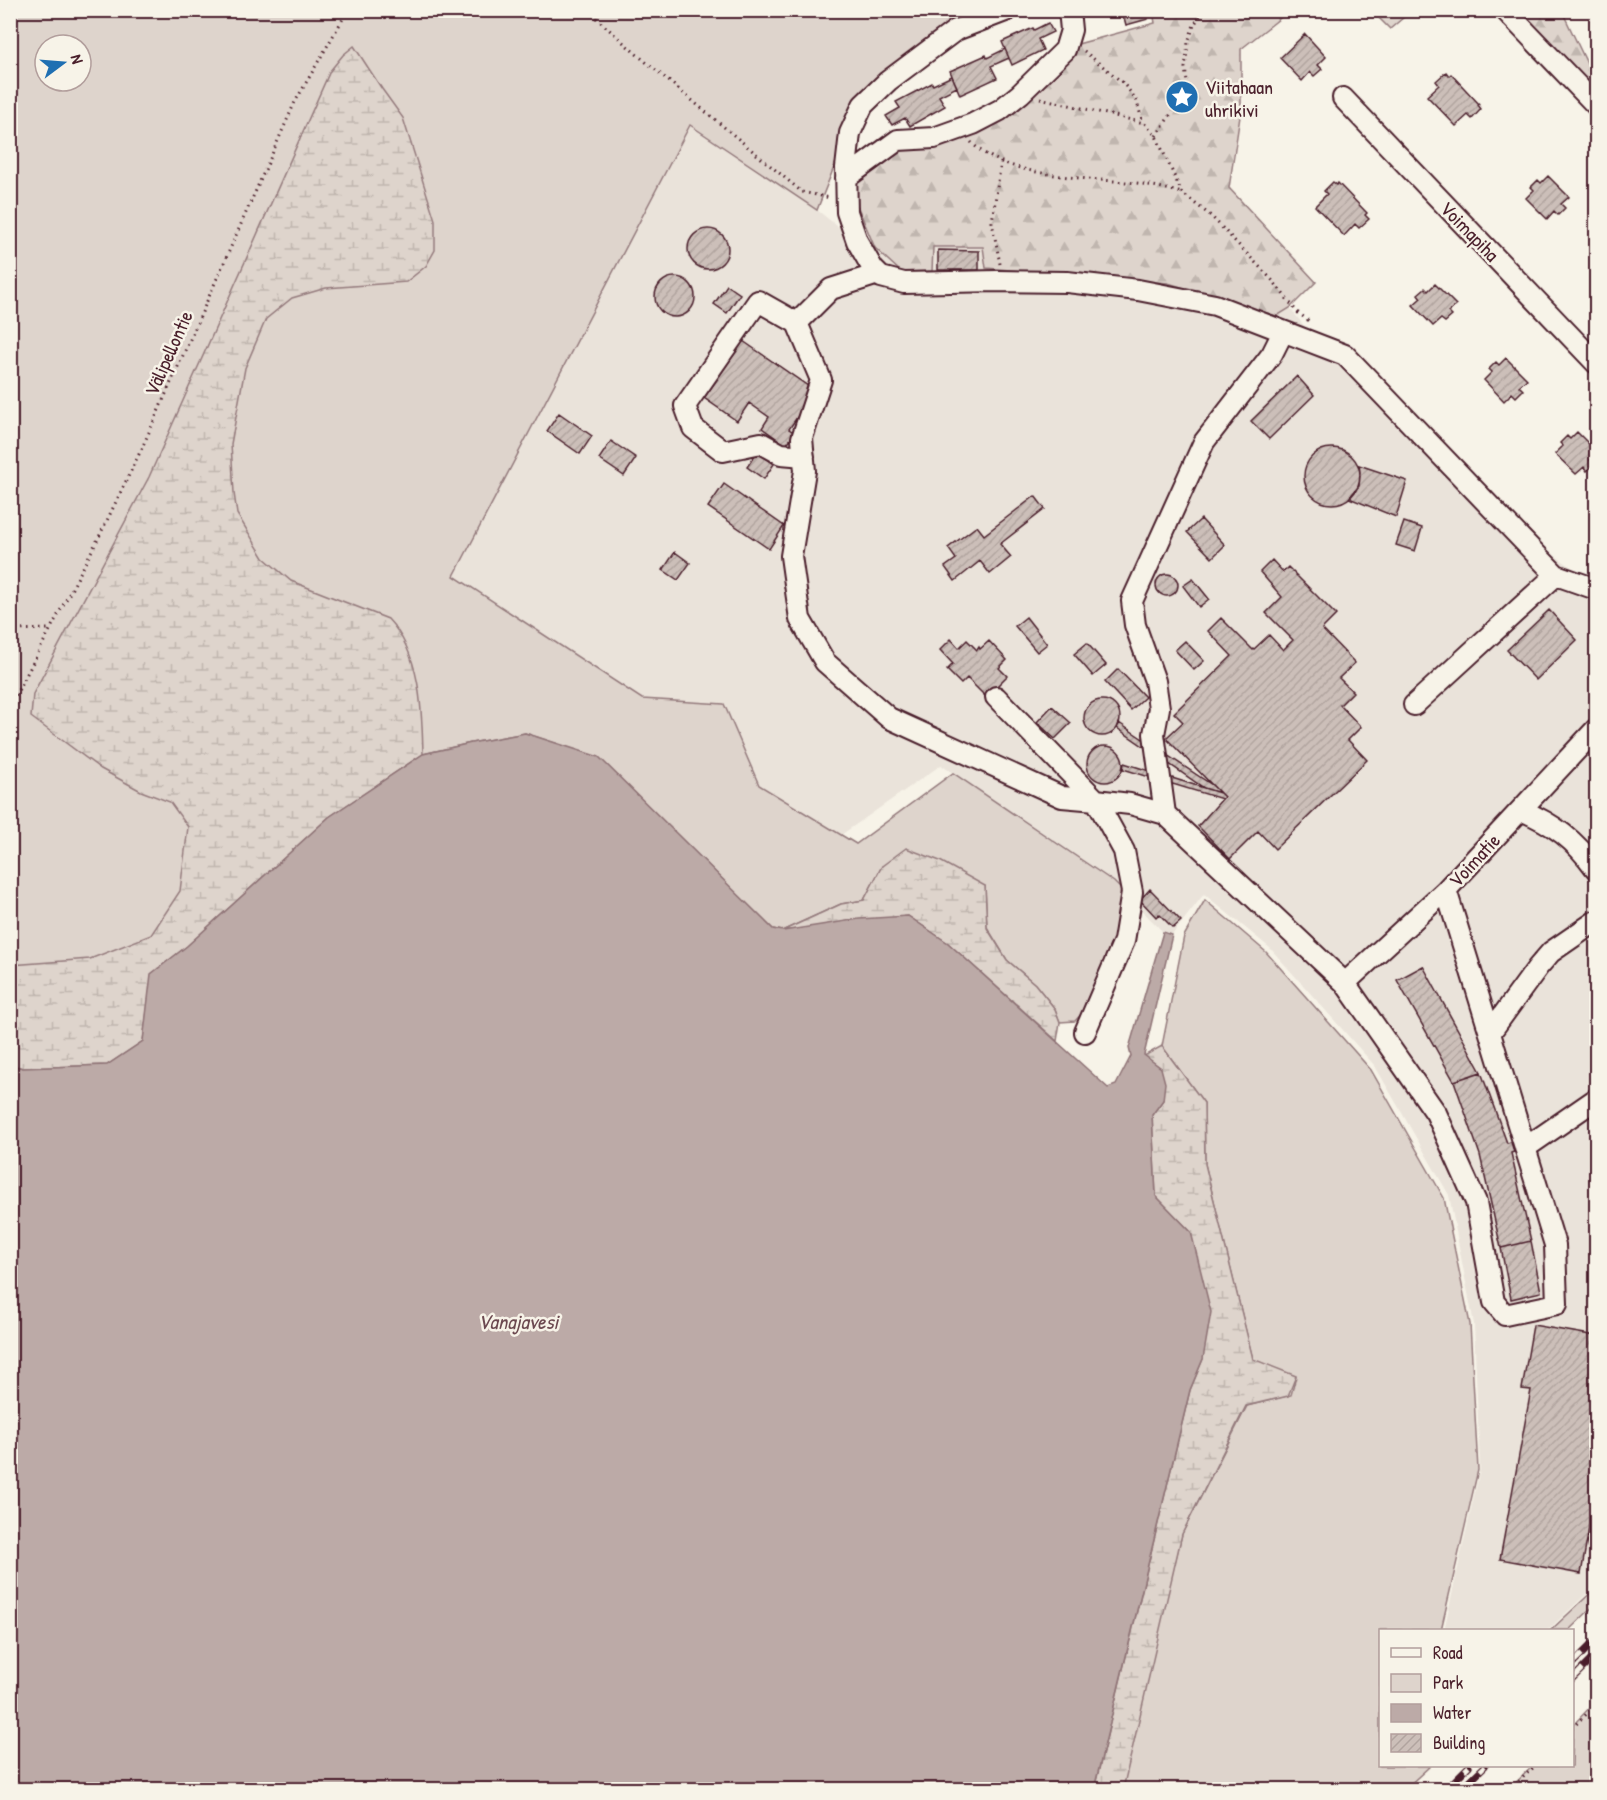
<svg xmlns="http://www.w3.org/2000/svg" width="1607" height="1800" font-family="'Patrick Hand',sans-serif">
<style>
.built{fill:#eae3da}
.green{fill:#ded4cc;stroke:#947a7c;stroke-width:1.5;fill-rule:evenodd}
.forest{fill:url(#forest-firs);stroke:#947a7c;stroke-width:1.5}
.wetland{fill:url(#wetland-marsh);stroke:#947a7c;stroke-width:1.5}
.water{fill:#bcaaa7;stroke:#8e7275;stroke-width:1.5}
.building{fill:url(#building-hatch);stroke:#4a1f2b;stroke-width:1.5}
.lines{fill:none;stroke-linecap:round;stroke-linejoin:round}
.minor-casing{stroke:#4a1f2b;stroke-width:24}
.path{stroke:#4a1f2b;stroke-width:3;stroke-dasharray:1.5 4.5;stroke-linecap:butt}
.minor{stroke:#f7f3e8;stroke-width:20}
.rail-casing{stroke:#4a1f2b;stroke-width:7}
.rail{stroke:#f7f3e8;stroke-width:4.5;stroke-dasharray:14;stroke-linecap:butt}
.labels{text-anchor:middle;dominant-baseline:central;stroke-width:5;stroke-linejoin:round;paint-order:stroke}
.poi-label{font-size:20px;fill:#4a1f2b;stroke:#f7f3e8;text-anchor:start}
.street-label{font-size:20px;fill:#4a1f2b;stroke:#f7f3e8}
.water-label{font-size:21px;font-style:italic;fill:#6c4950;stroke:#f7f3e8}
</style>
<defs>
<pattern id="forest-firs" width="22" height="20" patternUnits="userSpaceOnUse" patternTransform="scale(1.5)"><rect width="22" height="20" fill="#ded4cc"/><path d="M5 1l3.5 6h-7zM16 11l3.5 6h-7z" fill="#c0b6af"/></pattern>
<pattern id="wetland-marsh" width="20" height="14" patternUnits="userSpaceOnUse" patternTransform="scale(1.5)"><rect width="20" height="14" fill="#ded4cc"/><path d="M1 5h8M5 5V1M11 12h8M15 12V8" fill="none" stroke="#c0b6af"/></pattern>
<pattern id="building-hatch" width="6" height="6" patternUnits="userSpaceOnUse" patternTransform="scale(1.5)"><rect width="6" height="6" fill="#ccbfb9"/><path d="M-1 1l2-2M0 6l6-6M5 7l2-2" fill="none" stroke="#b1a49f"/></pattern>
</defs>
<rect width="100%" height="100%" fill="#f7f3e8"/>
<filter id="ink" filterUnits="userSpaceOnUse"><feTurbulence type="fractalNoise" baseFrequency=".0167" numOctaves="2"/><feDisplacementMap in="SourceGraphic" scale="12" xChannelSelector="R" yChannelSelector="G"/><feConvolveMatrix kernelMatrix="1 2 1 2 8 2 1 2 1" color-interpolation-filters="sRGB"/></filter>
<g filter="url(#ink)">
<path class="built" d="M690 125 817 210 856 241 875 248 901 272 933 247H983L986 268 1168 283 1277 316 1290 308 1308 331 1355 352 1550 552 1584 576 1596 580V1585L1548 1630H1444L1480 1469 1474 1324 1449 1195 1375 1066 1270 948 1204 894 1172 935 1163 932 1114 882 941 765 841 835 759 785 723 704 642 699 453 576Z"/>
<path class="green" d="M10 11H985L966 16 865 89 817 210 690 125 454 576 642 699 724 704 759 785 856 844 953 773 1114 882 1127 895 1118 941 1094 1000 1075 1021 1060 1022 1055 1009 1035 984 1007 960 987 927 985 886 882 866 864 900 841 904 782 931 773 929 599 758 525 733 471 743 423 754 329 817 250 889 11 1065ZM45 45H81V81H45Z
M1205 900 1266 952 1371 1070 1444 1198 1470 1324 1478 1470 1441 1630H1380V1766H1430L1405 1789 1122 1790 1141 1700 1182 1534 1247 1406 1291 1395 1296 1377 1253 1360 1205 1164 1204 1103 1162 1046 1184 936Z
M1596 1588V1604L1569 1630H1551Z
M1596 1701V1789H1509L1533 1766H1572L1573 1725Z"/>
<path class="forest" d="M1153 11H1289L1241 49V110L1229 188 1316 282 1290 308 1277 316 1168 283 986 268 983 247H933L932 271 901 272 875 248 857 205 856 183 902 147 940 146 1003 118 1055 74 1078 44 1155 23Z
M1372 11H1411L1390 29Z
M1516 11H1562L1591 72 1596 75V94Z"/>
<path class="wetland" d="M354 46 382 89 403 118 435 220V250L426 266 406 282 326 288 292 298 266 319 245 368 231 444 234 493 237 514 264 558 291 581 388 619C421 654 422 709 423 754L329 817 187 946 152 974 143 1041 107 1065 23 1068 11 1065V965L90 959 151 935 180 891 188 827 170 802 141 791 101 769 31 717 33 694 149 477 330 71 343 55Z
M906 848 940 861 985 886 987 928 1007 960 1035 984 1055 1009 1060 1022 1057 1041 948 943 908 916 782 931 841 904 864 900 882 866Z
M1162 1046 1204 1103 1205 1164 1253 1359 1296 1376 1288 1396 1246 1406 1182 1534 1123 1789 1094 1790 1190 1390 1203 1359 1191 1232 1156 1196 1152 1115 1163 1100 1161 1068 1144 1056Z"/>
<path class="water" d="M525 733 599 757 773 929 783 931 859 919 908 916 948 943 1108 1088 1116 1085 1131 1056 1129 1048 1163 932 1172 935 1144 1055 1161 1068 1165 1083 1163 1100 1152 1115 1156 1196 1191 1232 1211 1312 1203 1359 1190 1390 1094 1789H11V1065L23 1068 107 1065 143 1041 151 974 187 946 329 817 423 754 471 743Z"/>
<path class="building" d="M1122 10H1145L1148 19 1126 25Z
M1048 23 1053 32 1038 39 1043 50 1012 65 1002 42 1033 28 1034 30Z
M1305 34 1326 57 1318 65 1322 69 1314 76 1310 72 1302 81 1280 58Z
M1005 49 1009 58 991 66 997 78 960 95 950 71 986 55 987 58Z
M1446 72 1449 76 1451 74 1479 104 1478 105 1481 109 1472 119 1468 115 1456 126 1427 96 1439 85 1436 81Z
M952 76 957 87 939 96 945 106 910 126 905 118 892 125 886 116 900 108 896 102 932 83 933 85Z
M1548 176 1569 197 1561 204 1565 208 1558 215 1554 211 1547 219 1526 198 1534 190 1531 187 1538 180 1541 183Z
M1333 182 1337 185 1338 183 1367 213 1365 215 1369 219 1359 228 1355 224 1344 236 1315 206 1327 194 1324 191Z
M688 249a20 20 0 1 1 40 0a20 20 0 1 1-40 0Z
M938 250 979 251V270H938Z
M655 297a20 20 0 1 1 40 0a20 20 0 1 1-40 0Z
M1435 284 1456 305 1448 312 1452 316 1445 322 1441 319 1433 326 1413 305 1421 298 1418 294 1425 288 1428 291Z
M727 285 740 294 727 313 714 304Z
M743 341 815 391 789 429 795 433 786 445 762 428 769 417 749 403 737 421 704 398Z
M1506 358 1527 379 1519 386 1523 390 1516 397 1512 393 1504 401 1484 380 1492 372 1489 369 1496 362 1499 365Z
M1297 376 1314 395 1269 439 1251 421Z
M559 413 592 436 580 454 547 431Z
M1577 432 1596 451V454L1590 460 1594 464 1587 471 1584 467 1576 474 1555 454 1563 446 1560 443 1567 436 1570 439Z
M611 441 636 458 624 476 599 459Z
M1304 476a28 28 0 1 1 56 0a28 28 0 1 1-56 0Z
M757 452 774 464 764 479 747 467Z
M1359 465 1407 481 1396 517 1349 498 1359 486 1360 472Z
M724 484 784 526 769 549 708 507Z
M1035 496 1045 509 1000 544 1011 557 990 574 980 561 955 581 945 567 956 559 948 548 977 526 984 535Z
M1201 519 1225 545 1212 558 1187 532Z
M1404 522 1422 528 1415 551 1396 545Z
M675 552 690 563 678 580 663 570Z
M1272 560 1283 572 1288 567 1336 615 1322 629 1355 663 1339 678 1353 692 1340 705 1361 727 1348 740 1367 760 1275 849 1258 831 1230 859 1198 826 1224 797 1166 738 1183 722 1174 713 1232 656 1208 631 1221 618 1253 650 1269 635 1283 650 1293 640 1266 613 1282 597 1260 572Z
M1156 585a11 11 0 1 1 22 0a11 11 0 1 1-22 0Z
M1193 579 1209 599 1199 607 1183 586Z
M1549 610 1577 640 1536 680 1507 650Z
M1026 617 1047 644 1037 652 1015 626Z
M951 639 959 648 967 640 977 650 979 647 980 649 989 641 1007 660 999 668 1007 676 986 697 967 678 961 684 947 670 953 664 940 650Z
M1185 641 1204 661 1194 670 1175 650Z
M1087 643 1106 665 1093 676 1074 654Z
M1118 669 1145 697 1131 710 1105 682Z
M1084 718a18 18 0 1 1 36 0a18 18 0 1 1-36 0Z
M1052 706 1071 723 1055 739 1037 722Z
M1119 723 1212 785 1220 793 1204 788 1117 728Z
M1087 764a18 18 0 1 1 36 0a18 18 0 1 1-36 0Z
M1124 763 1220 793 1224 797 1222 799 1123 769Z
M1150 889 1181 921 1173 928 1159 914 1156 917 1140 900Z
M1423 966 1481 1072 1454 1081 1397 980Z
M1481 1072 1507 1143 1511 1142 1514 1152 1511 1153 1531 1241 1501 1248 1480 1155 1454 1081Z
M1531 1241 1541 1292 1511 1299 1501 1248Z
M1533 1325 1596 1336V1488L1581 1574 1500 1559 1531 1390 1522 1389Z"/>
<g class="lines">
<defs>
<path id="minor" d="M1008 10 956 30 888 81 863 105 850 133 846 168 847 212 857 241 873 269 881 277 904 283 997 281 1067 282 1138 290 1215 305 1345 355 1556 575 1596 589
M1505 10 1596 105
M1343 98 1596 363
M846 178 898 140 934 138 973 124 1000 110 1020 94 1065 50 1071 30 1069 10
M878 274 831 289 797 323 821 380 802 438 805 471 791 556 800 619 825 662 889 718 1062 797 1096 800 1124 851 1132 892 1124 941 1085 1032
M797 323 758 301 685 406 693 428 723 451 761 443 781 454 804 456
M996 697 1096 800 1130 804 1165 814 1345 983 1436 1113 1476 1202 1494 1302 1505 1315 1557 1304 1555 1245 1446 890
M1414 705 1556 575
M1521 810C1554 824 1575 840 1596 869
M1165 814 1154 734 1159 708 1155 681 1135 625 1132 601 1204 442 1272 354 1283 332
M1345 983 1446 890 1596 729
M1490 1033 1538 967 1551 952 1596 921
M1525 1148 1596 1099"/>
</defs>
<use href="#minor" class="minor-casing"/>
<path class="path" d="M587 10 634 52 802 192 830 198
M1084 51 1122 82 1136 99 1143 123
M1040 98 1144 123 1156 136 1182 193 1211 216 1274 282 1297 312 1309 321
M1156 136 1175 108 1183 100 1188 89 1185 68 1188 42 1194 25 1204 10
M971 142C1004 178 1090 178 1136 183 1152 185 1167 189 1182 193
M1000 264 992 222 1001 162
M10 630 51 629
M10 706 98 539 142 448 295 102 348 10
M1572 1728 1596 1705
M1510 1790 1535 1766"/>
<use href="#minor" class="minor"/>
<defs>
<path id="rail" d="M1572 1664 1596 1640
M1572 1679 1596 1655
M1445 1790 1469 1766
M1460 1790 1485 1766"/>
</defs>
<use href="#rail" class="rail-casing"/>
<use href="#rail" class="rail"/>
</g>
</g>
<defs>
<symbol id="sight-disc" viewBox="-11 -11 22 22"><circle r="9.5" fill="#1f6fb2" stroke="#f7f3e8"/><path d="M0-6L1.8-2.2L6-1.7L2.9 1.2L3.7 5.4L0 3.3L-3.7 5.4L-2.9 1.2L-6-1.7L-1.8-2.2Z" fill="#fff"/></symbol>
</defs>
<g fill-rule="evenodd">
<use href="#sight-disc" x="1163" y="78" width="38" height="38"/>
</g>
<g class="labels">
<g class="poi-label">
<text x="1205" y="86">Viitahaan<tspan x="1205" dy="23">uhrikivi</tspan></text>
</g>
<g class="street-label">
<text transform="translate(1470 231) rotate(46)">Voimapiha</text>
<text transform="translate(168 353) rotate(-66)">Välipellontie</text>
<text transform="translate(1474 860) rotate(-47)">Voimatie</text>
</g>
<g class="water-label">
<text x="518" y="1321">Vanajavesi</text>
</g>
</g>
<rect width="1607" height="1800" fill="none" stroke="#f7f3e8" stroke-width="36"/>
<rect x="18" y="18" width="1571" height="1764" fill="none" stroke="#4a1f2b" stroke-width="2" filter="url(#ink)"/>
<rect x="1379" y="1629" width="195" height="138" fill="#f7f3e8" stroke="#b29e9c" stroke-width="1.5"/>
<rect x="1391" y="1648" width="30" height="9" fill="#f7f3e8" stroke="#b29e9c" stroke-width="1.5"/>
<text x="1433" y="1659" font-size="18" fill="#4a1f2b">Road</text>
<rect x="1391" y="1674" width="30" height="18" fill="#ded4cc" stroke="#b29e9c" stroke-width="1.5"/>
<text x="1433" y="1689" font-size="18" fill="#4a1f2b">Park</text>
<rect x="1391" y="1704" width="30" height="18" fill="#bcaaa7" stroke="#b29e9c" stroke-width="1.5"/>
<text x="1433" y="1719" font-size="18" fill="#4a1f2b">Water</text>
<rect x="1391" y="1734" width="30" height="18" fill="url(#building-hatch)" stroke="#b29e9c" stroke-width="1.5"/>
<text x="1433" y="1749" font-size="18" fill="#4a1f2b">Building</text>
<g transform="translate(63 63) rotate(74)"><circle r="28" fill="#f7f3e8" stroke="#b29e9c" stroke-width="1.5"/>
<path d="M0-4.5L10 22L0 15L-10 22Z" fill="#1f6fb2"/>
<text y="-9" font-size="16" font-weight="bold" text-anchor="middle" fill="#4a1f2b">N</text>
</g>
</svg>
